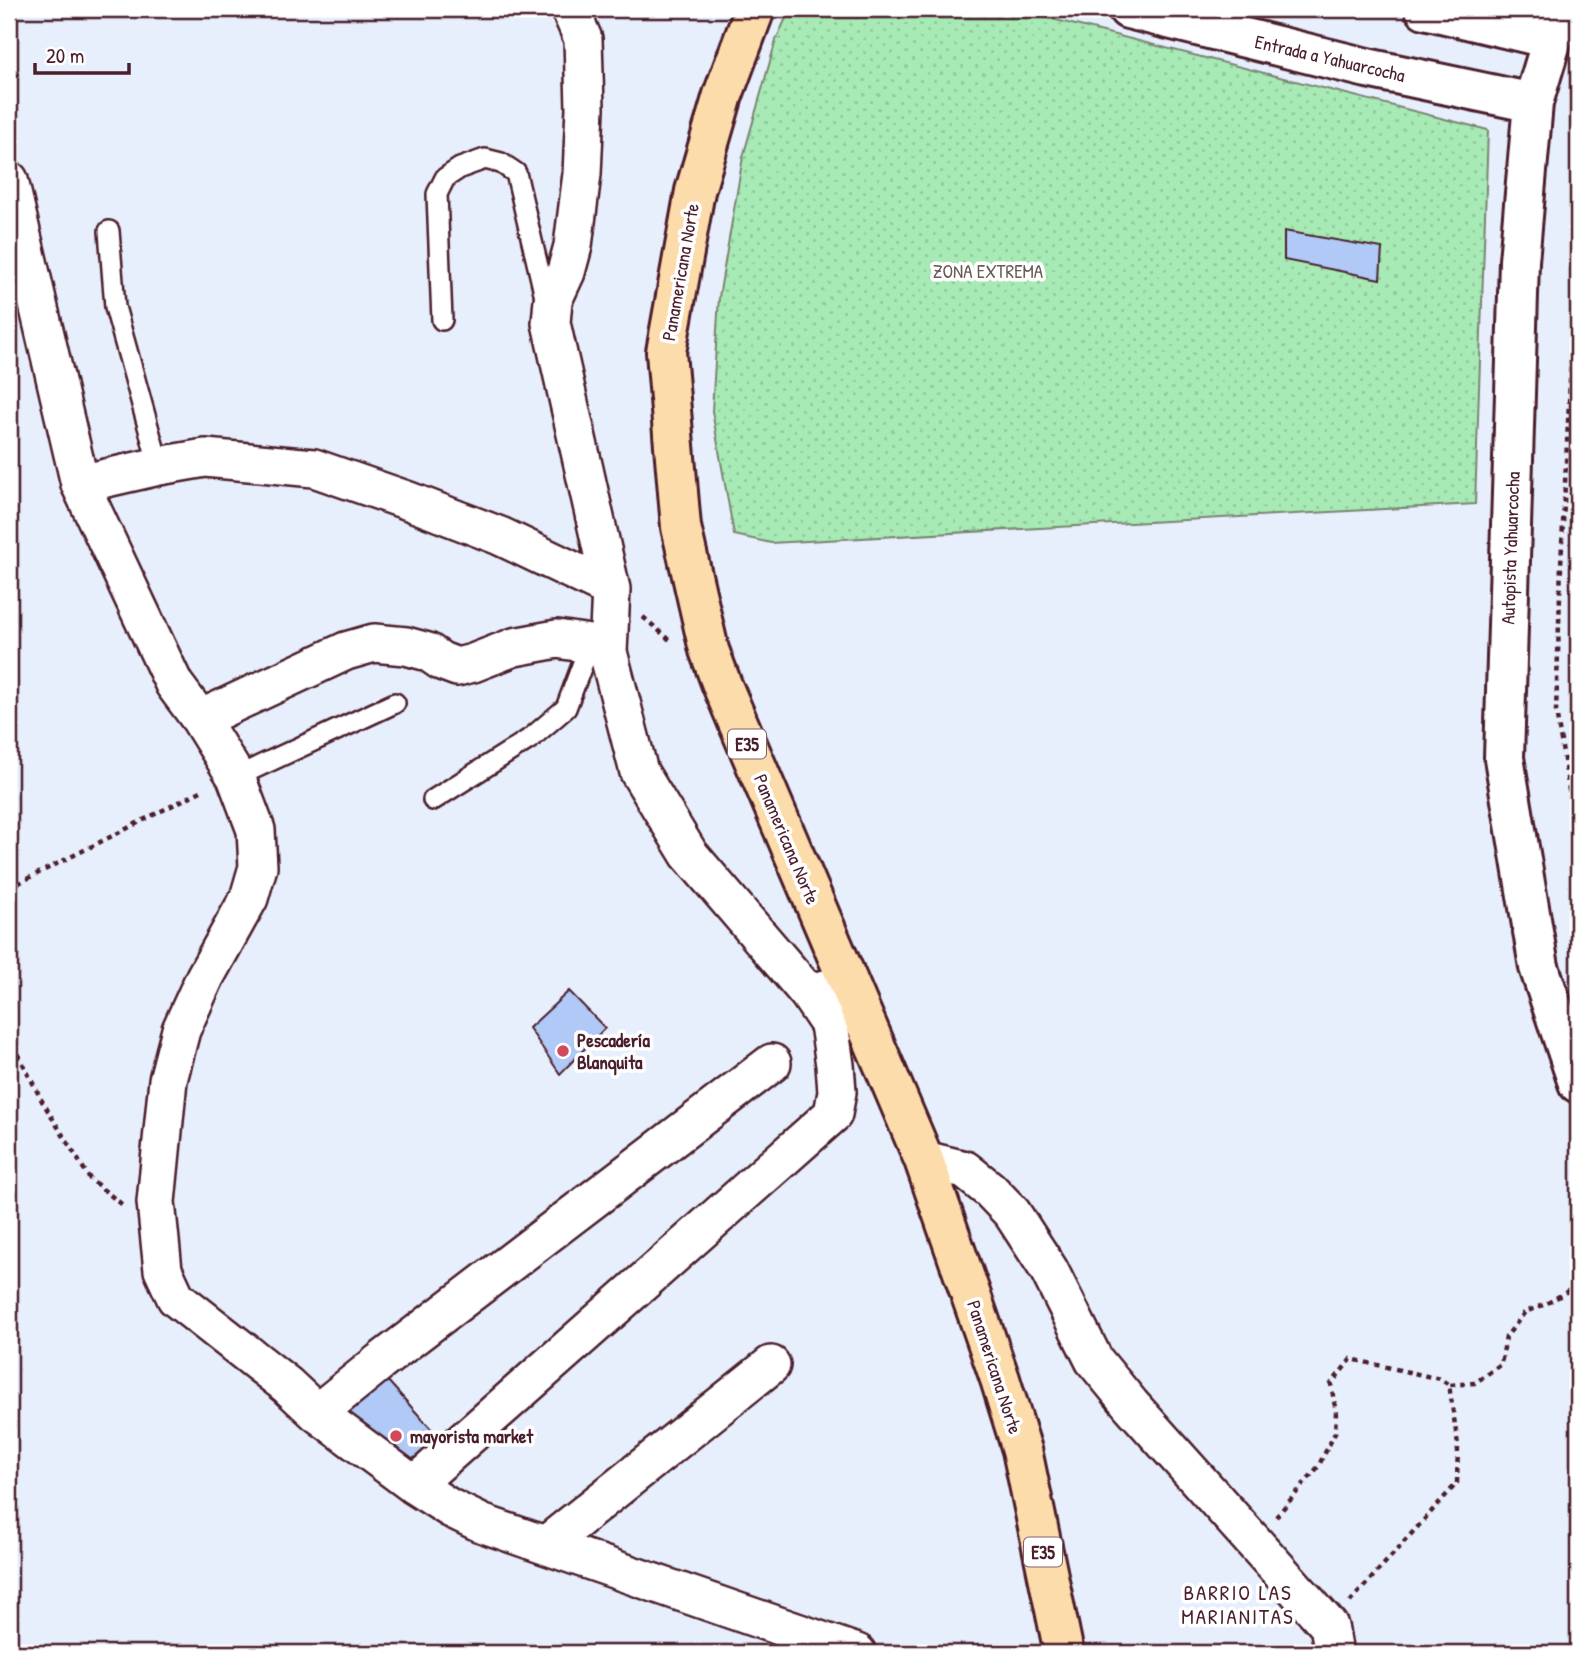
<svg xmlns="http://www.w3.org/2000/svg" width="1587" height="1662" font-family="'Patrick Hand',sans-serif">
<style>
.park{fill:url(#park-dots);stroke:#788470;stroke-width:2}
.building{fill:#b0c9f7;stroke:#4a1f2b;stroke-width:2}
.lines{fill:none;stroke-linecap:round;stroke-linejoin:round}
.lane-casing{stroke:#4a1f2b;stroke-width:24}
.street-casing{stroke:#4a1f2b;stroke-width:42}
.secondary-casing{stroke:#4a1f2b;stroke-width:44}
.highway-casing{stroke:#4a1f2b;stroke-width:44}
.path{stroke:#4a1f2b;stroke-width:4.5;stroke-dasharray:5 5;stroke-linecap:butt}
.lane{stroke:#fff;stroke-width:19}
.street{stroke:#fff;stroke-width:37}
.secondary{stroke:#fff;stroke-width:38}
.highway{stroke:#fddcac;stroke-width:38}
.poi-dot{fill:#d1495b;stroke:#fff;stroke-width:2.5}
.labels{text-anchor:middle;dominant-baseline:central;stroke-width:7;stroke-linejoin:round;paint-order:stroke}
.shield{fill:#fff;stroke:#80626b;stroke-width:2}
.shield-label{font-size:18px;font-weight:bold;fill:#4a1f2b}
.street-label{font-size:19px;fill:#4a1f2b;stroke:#fff}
.park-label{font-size:19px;fill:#665c54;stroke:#fff}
.poi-label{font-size:19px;font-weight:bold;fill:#4a1f2b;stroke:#fff;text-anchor:start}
.neighbourhood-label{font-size:21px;letter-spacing:2px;fill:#4a1f2b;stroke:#fff}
</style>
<defs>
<pattern id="park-dots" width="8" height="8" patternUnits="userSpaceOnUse" patternTransform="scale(1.75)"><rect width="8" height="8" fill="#a7eab5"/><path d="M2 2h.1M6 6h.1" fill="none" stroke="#91c89c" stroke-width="1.8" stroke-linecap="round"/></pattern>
</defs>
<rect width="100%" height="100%" fill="#e7effd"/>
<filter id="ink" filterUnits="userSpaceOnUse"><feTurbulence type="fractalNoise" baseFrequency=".0143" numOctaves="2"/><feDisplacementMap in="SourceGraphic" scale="14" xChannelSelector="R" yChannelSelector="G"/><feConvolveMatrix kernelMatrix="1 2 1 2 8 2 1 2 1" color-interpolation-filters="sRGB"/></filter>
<g filter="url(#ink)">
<path class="park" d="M790 9H1013L1488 130 1475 504 771 543 734 535 712 411 719 297 743 157 776 40Z"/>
<path class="building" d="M1284 231 1382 248 1380 279 1284 260Z
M569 991 605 1028 560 1074 529 1028Z
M387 1380 451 1451 415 1482 335 1421Z"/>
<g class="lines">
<defs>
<path id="lane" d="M109 231 115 307 159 466
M442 320 437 194 445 178 460 168 485 159 501 163 516 173 547 305
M236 777 395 703
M433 800 531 738 566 708 590 644"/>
<path id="street" d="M9 180 80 484 174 684 200 719 236 777 256 830 258 867 249 898 205 977 181 1030 168 1080 156 1202 163 1270 176 1298 287 1385 317 1413 414 1485 450 1508 481 1523 857 1653
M80 484 159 466 205 458 314 468 409 501 500 536 611 589 551 323 553 300 566 272 573 246 582 174 585 108 583 39 570 9
M608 652 639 772 689 854 808 993 830 988
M200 719 346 651 374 643 406 646 428 652 441 661 457 667 473 663 514 647 557 639 590 644 608 652 611 589
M924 1160 965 1170 990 1190 1012 1213 1049 1270 1094 1360 1131 1405 1329 1626 1334 1653
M317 1413 380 1362 772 1063
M414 1485 833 1114 837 1092 835 1065 829 1024 808 993
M546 1545 771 1365"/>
<path id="secondary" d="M1128 9 1367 68 1533 103
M1425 9 1551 39
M1561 9 1533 103 1519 261 1504 758 1539 967 1578 1083"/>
<path id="highway" d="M755 9 723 95 695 191 666 352 681 527 709 650 722 685 924 1160 1000 1379 1022 1450 1064 1653"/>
</defs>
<use href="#lane" class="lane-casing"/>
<use href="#street" class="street-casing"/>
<use href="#secondary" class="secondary-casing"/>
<use href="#highway" class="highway-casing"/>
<path class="path" d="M1578 218 1561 565 1556 711 1578 845
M643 617 671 641
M9 888 205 789
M1570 922 1578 955
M9 1036 42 1101 90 1179 124 1206
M1276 1517 1318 1467 1335 1433 1336 1412 1331 1384 1351 1359 1440 1379 1449 1385
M1350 1602 1457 1483 1458 1445 1449 1385 1475 1383 1501 1364 1506 1337 1525 1312 1546 1304 1578 1285"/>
<use href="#lane" class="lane"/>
<use href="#street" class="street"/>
<use href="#secondary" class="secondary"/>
<use href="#highway" class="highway"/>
</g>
</g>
<g class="poi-dot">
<circle cx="563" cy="1051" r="7"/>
<circle cx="396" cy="1436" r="7"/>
</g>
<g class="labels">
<g class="shield">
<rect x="728" y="729.5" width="38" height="29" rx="5"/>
<rect x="1024" y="1537.5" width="38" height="29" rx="5"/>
</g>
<g class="shield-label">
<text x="747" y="744">E35</text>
<text x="1043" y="1552">E35</text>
</g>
<g class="street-label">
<text transform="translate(1330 58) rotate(13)">Entrada a Yahuarcocha</text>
<text transform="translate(680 272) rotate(-80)">Panamericana Norte</text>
<text transform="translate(1510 548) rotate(-88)">Autopista Yahuarcocha</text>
<text transform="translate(787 839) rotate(67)">Panamericana Norte</text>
<text transform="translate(995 1367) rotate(72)">Panamericana Norte</text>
</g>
<g class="park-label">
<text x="988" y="271">ZONA EXTREMA</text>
</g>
<g class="poi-label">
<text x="577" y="1040">Pescadería<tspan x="577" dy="22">Blanquita</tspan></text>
<text x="410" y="1436">mayorista market</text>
</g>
<g class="neighbourhood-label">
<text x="1238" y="1592">BARRIO LAS<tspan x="1238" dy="24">MARIANITAS</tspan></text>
</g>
</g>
<rect width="1587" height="1662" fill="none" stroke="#fff" stroke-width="35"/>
<rect x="18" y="18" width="1552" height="1627" fill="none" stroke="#4a1f2b" stroke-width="2.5" filter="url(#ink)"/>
<path d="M35 63v10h94v-10" fill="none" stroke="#4a1f2b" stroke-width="3.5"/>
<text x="46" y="63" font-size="21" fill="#4a1f2b" stroke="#ffffff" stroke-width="5" paint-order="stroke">20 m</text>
</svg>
